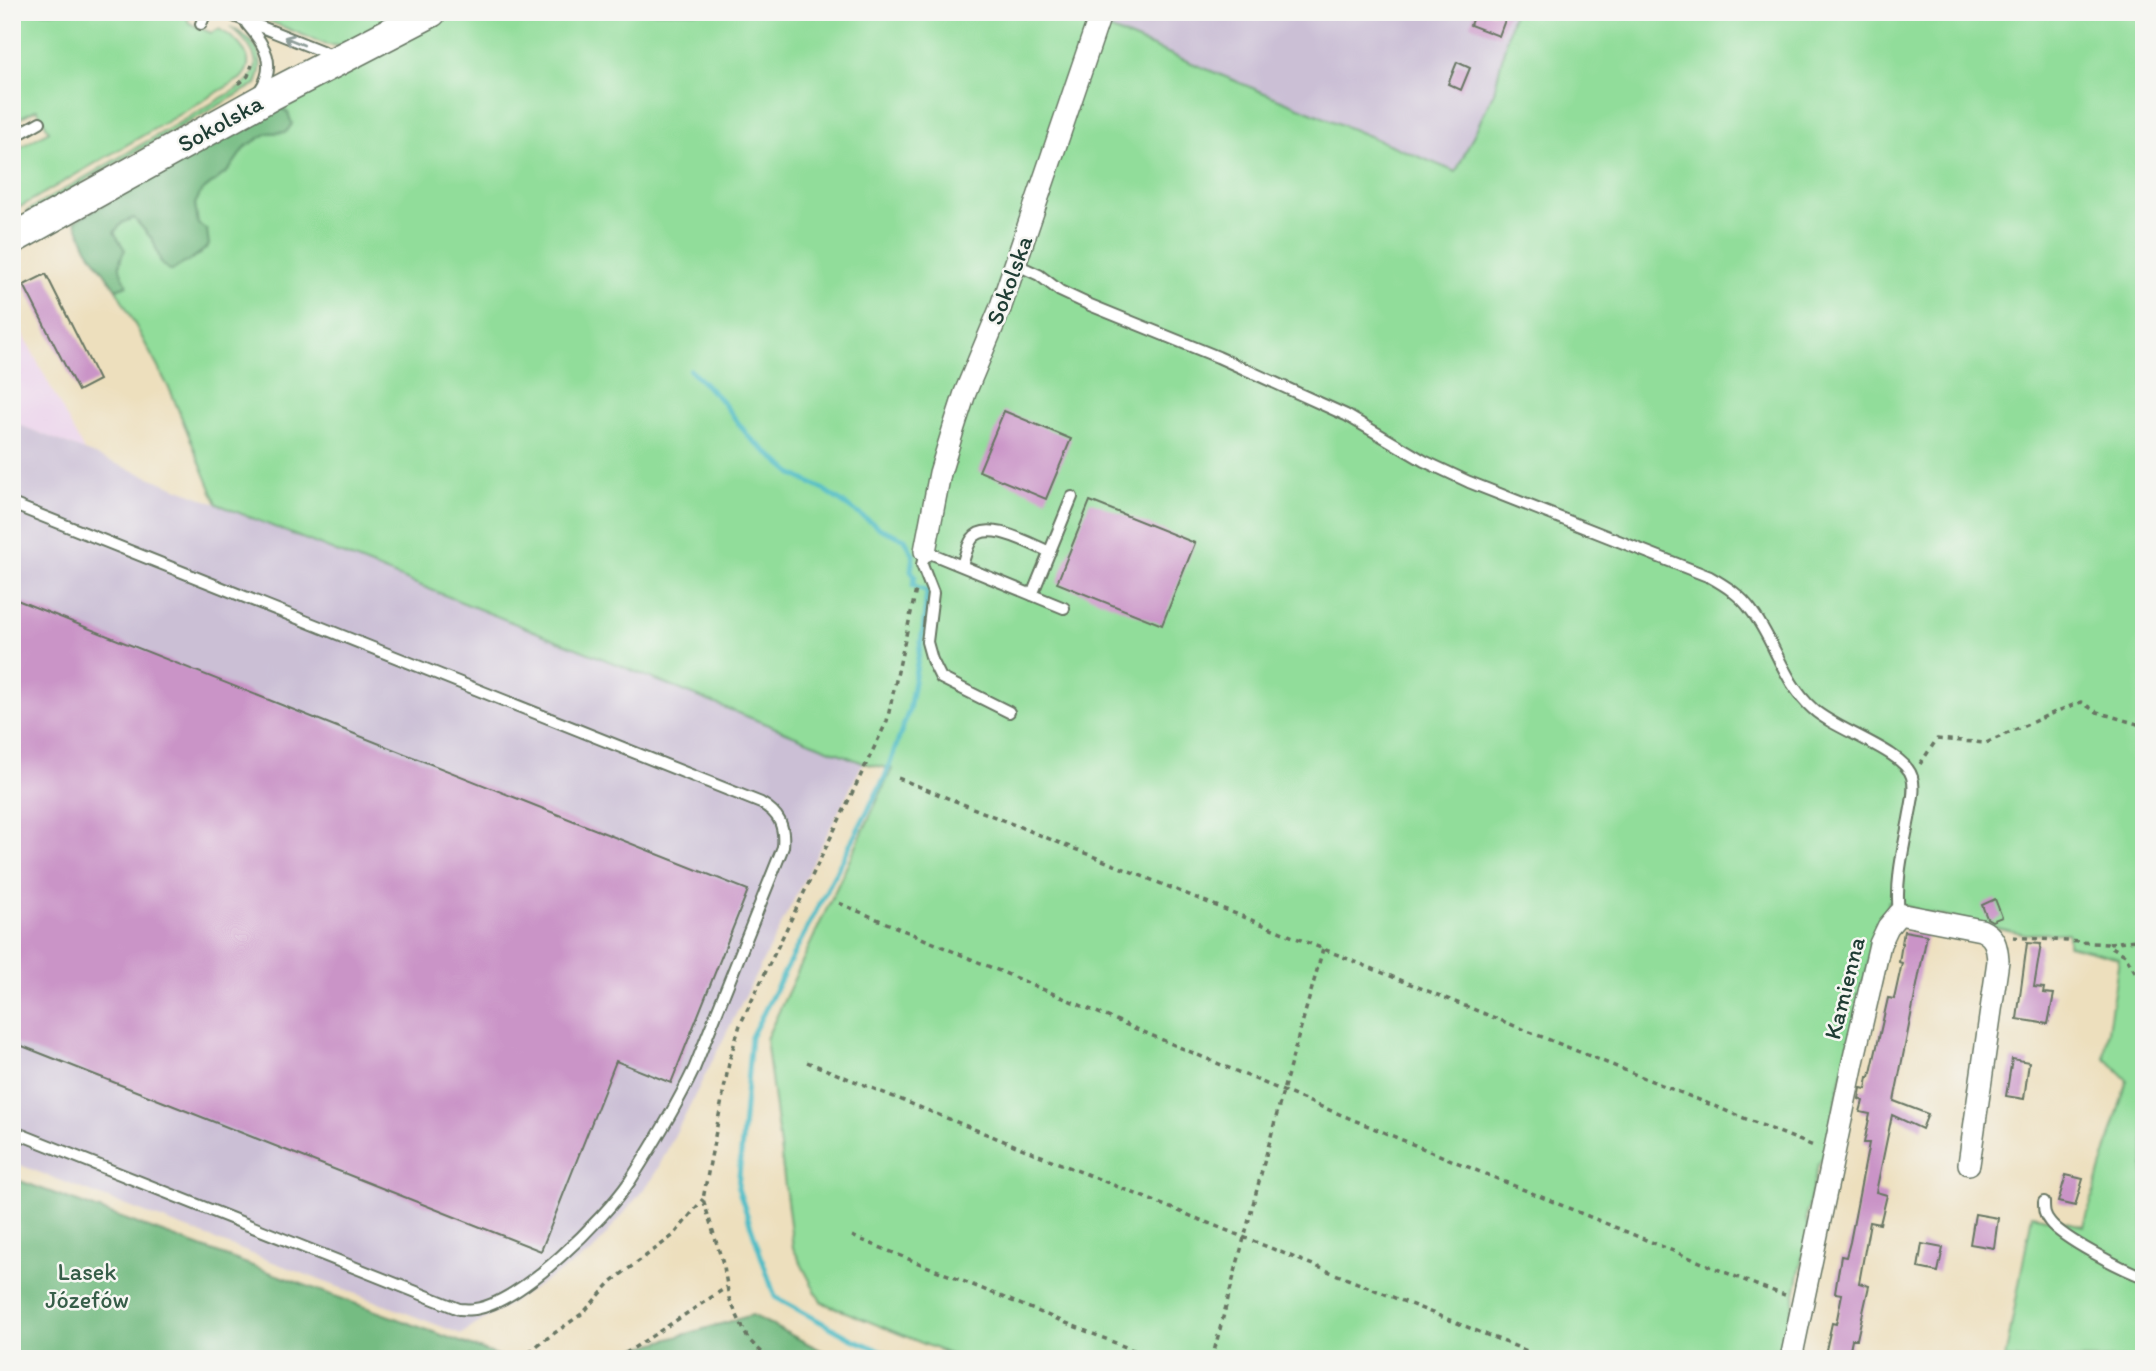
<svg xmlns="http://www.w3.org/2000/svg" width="2156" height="1371" font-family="Itim,sans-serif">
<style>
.built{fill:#ebd1eb}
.industrial{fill:#cbbfd5}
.green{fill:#91dd9a;stroke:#588d67;stroke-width:2}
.forest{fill:#74bc82;stroke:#4a7c5b;stroke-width:2}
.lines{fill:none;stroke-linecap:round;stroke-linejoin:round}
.stream{stroke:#4ebcc5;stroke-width:5}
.building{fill:#ca94c7}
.lane-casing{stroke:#677664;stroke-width:14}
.street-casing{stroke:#677664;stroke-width:24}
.secondary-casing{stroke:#677664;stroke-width:33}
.path{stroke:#677664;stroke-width:3.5;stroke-dasharray:5 5;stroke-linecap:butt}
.lane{stroke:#fff;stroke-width:10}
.street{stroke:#fff;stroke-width:21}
.secondary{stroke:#fff;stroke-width:30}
.oneway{stroke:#8f9e9a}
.labels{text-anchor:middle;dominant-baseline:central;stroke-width:5;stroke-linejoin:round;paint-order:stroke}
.street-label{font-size:24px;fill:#1f3d34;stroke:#f6f6f2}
.park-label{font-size:24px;fill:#365d48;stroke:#f6f6f2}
</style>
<rect width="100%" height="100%" fill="#f6f6f2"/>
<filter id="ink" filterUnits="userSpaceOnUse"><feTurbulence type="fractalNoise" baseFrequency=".0143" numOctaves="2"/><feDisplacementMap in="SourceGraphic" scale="14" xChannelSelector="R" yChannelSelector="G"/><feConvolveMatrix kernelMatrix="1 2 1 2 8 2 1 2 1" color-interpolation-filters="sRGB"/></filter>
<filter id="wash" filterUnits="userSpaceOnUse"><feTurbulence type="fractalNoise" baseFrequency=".00686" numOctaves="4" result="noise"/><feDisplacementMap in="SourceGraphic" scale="28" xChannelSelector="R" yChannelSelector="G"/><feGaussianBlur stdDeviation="1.57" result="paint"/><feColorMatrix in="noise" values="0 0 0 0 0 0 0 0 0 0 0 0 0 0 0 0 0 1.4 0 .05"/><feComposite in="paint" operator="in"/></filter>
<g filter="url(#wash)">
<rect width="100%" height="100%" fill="#eddfbd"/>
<path class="built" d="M12 313 84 451 12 422Z"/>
<path class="industrial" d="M1112 12H1513L1494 92 1456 172 1107 28Z
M12 422 863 763 653 1178 592 1252 461 1334 12 1162Z"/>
<path class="green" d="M12 12H179L187 17 189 23 211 33 219 29C237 39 261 60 240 79L20 207 12 200V152L49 131 37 109 12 122Z
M247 12H408L344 46 327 45Z
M456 12H1083L1088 23 1107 28 1456 172 1494 92 1513 12H2144V1359H2005L2032 1215 2084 1226 2127 1080 2104 1057 2119 958 2068 945V933L2026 934 1924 912 1889 901 1873 943 1823 1157 1818 1165 1806 1217 1808 1229 1782 1359H961L821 1302 793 1248 766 1039 892 769 863 763 217 504 171 392 116 289 127 285 119 270 121 257 114 232 123 222 134 218 153 240 162 265 184 262 201 254 195 203 201 192 229 170 245 147 268 133 286 132 292 124 288 113 279 107Z
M230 27C255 40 268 55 256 84L90 178 36 212 27 211 242 86C246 82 252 77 254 72 262 56 241 35 230 27Z"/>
<path class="forest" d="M279 107 288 113 292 124 286 132 268 133 245 147 229 170 201 192 195 204 198 224 207 230 209 245C199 257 184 262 172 271L162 265 153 240 134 218 123 222 114 232 125 250C116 264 120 272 127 285L116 289 87 248 75 221Z
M12 1178 507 1359H12Z
M752 1315 838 1359H600Z"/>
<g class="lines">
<path class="stream" d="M690 370 720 399 749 437 793 474 824 490 881 529 905 539 913 555 911 570 915 577 913 585 927 591 923 630 909 710 885 777 751 1037 738 1188 775 1297 852 1339 902 1359"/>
</g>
<g id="blocks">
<path class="building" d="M1475 12H1508L1499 36 1470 25Z
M1457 62 1470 68 1461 90 1448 84Z
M46 274 99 380 78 391 24 285Z
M1004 411 1071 439 1046 499 979 471Z
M1090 501 1195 543 1162 625 1057 583Z
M12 598 748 890 671 1083 616 1061 541 1251 12 1042Z
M1995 899 2002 917 1992 921 1987 918 1982 905Z
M1904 931 1927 935 1894 1101 1928 1114 1922 1129 1892 1115 1876 1192 1887 1195 1880 1224 1870 1222 1859 1283 1869 1286 1857 1339H1852L1848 1359H1824L1832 1323 1836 1324 1842 1294 1835 1293 1841 1256 1846 1257 1850 1242 1869 1143H1864L1870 1114 1860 1112 1863 1101 1859 1099 1861 1088 1866 1089 1868 1077H1870L1888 998 1894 999 1902 963 1899 962Z
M2027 943 2041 944 2034 987 2044 988 2043 993 2054 994 2048 1024 2017 1019Z
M2012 1059 2029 1062 2024 1099 2006 1096Z
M2066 1175 2083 1179 2075 1206 2058 1202Z
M1975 1214 1998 1218 1994 1248 1970 1244Z
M1922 1244 1943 1248 1938 1272 1918 1268Z"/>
</g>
</g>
<g filter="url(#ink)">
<use href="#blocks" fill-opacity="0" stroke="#677664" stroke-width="2"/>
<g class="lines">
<defs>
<path id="lane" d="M224 12 334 56
M201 24 206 12
M247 24C265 45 277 65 260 90
M12 138 40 122
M1015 264 1039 275 1060 291 1090 305 1218 357 1346 415 1424 461 1469 482 1710 577C1726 586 1740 595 1751 610 1775 641 1783 682 1813 709 1835 730 1905 751 1912 777 1916 790 1911 806 1909 819 1903 850 1895 883 1899 914
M12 504 761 803C779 813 785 826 783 847L694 1069C676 1107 653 1145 630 1181 604 1219 522 1302 475 1309 470 1310 464 1309 459 1309L12 1131
M962 565C965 557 967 546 972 539 986 518 1032 545 1050 552
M1032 595 1072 497
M1009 712 941 678 932 660 927 642 933 593 922 565 925 551 1064 608
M2044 1202C2044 1210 2044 1215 2050 1222 2063 1239 2122 1269 2144 1277"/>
<path id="street" d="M925 551 940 473 954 427 965 393 1000 309 1101 12
M1791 1359 1853 1062 1880 944 1888 927 1899 914 1981 930C1995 936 1997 946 1998 961L1969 1164"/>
<path id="secondary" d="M12 239 273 94 431 12"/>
</defs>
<use href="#lane" class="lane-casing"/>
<use href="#street" class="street-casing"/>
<use href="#secondary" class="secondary-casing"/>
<path class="path" d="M239 84 248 76 252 65
M1920 764 1937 739 1986 743 2055 712 2081 702 2097 712 2144 726
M898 778 1816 1147
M839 903 1283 1091 1756 1285 1785 1295
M2013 937 2107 944 2125 955 2144 986
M2109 943 2144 939
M807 1062 1547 1359
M852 1236 1155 1359
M522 1359 539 1344 583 1313 612 1281 674 1235 703 1199
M617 1359 727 1287
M769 1359 748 1339 729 1298 724 1267 703 1199 730 1058 740 1025 887 721 916 590
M1212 1359 1283 1091 1323 949"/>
<use href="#lane" class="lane"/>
<use href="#street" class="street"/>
<use href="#secondary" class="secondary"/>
</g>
<defs><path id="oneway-shaft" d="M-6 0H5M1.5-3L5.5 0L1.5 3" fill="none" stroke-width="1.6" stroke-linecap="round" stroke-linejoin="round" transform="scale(1.75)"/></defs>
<use class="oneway" href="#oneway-shaft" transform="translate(294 41) rotate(-158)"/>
</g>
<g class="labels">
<g class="street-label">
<text transform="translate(220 123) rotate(-29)">Sokolska</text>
<text transform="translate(1009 280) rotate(-70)">Sokolska</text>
<text transform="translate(1844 988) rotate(-76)">Kamienna</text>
</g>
<g class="park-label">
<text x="87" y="1271">Lasek<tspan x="87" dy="28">Józefów</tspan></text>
</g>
</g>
<rect width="2156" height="1371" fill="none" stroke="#f6f6f2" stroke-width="42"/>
</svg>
